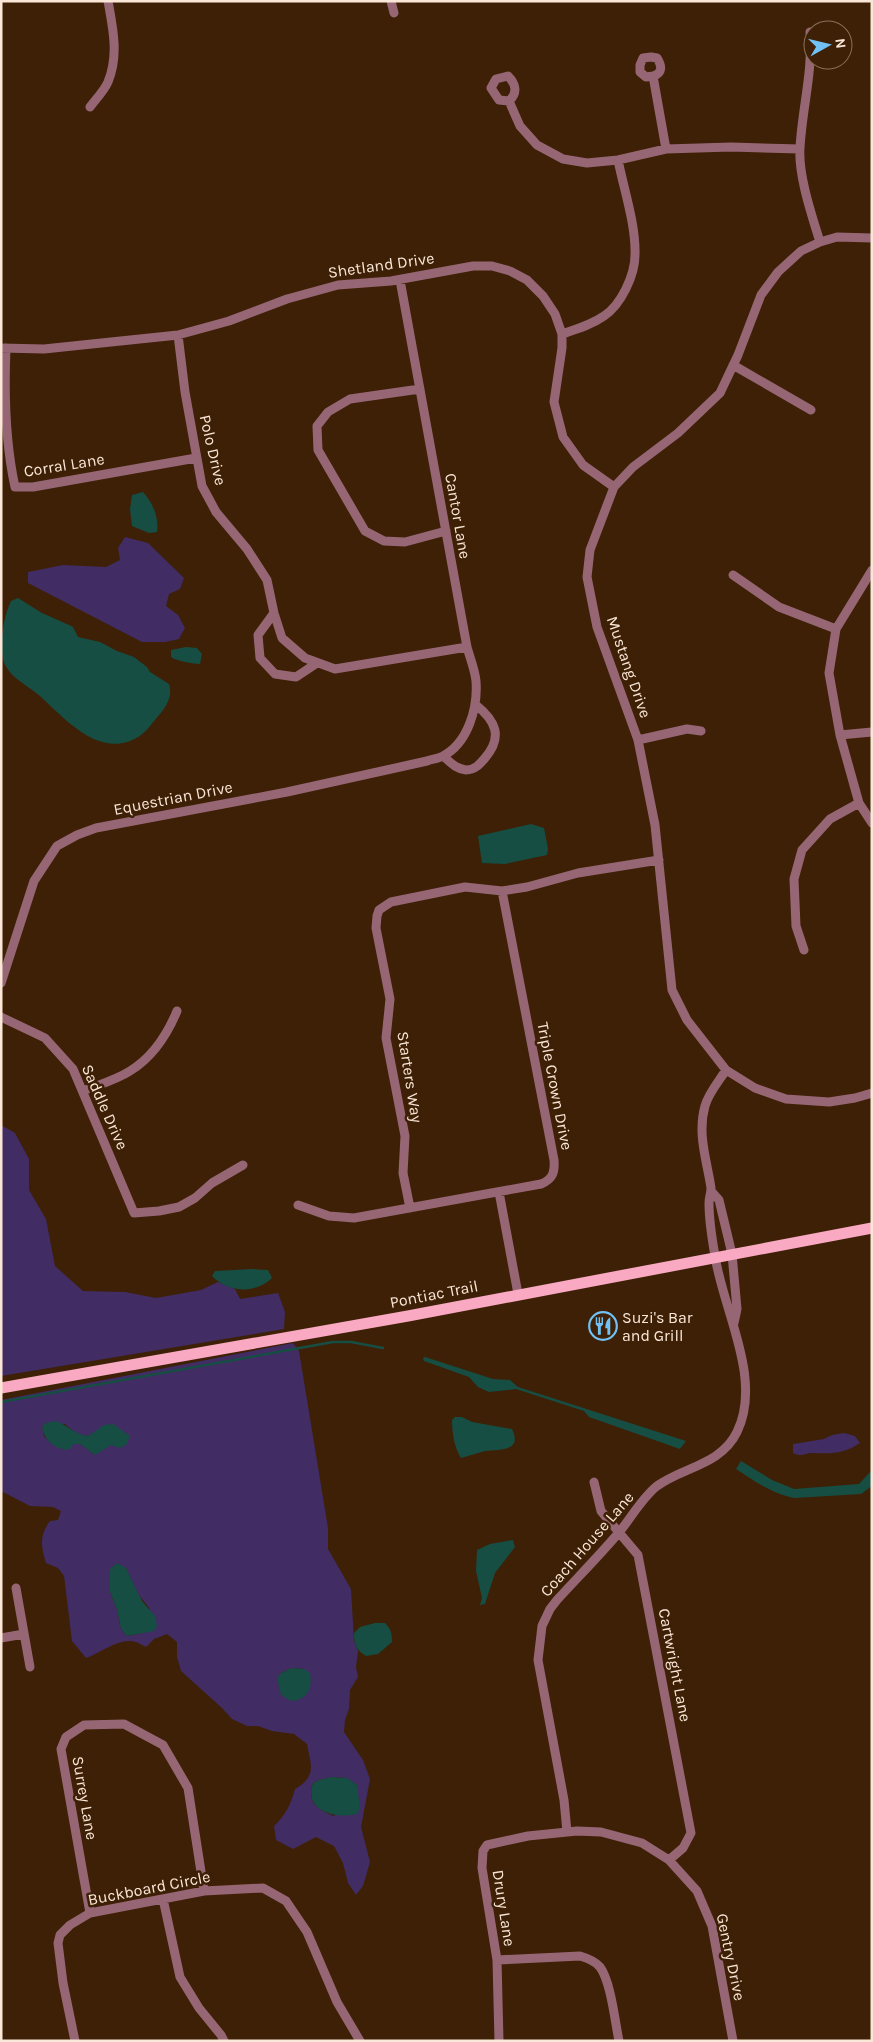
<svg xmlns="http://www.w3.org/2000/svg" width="873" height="2042" font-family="Karla,sans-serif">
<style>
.green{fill:#412c63;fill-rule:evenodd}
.water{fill:#174e44}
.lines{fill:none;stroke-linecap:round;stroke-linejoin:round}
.stream{stroke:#174e44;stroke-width:2.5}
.minor{stroke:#976675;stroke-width:9}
.major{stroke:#faa9c3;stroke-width:11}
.labels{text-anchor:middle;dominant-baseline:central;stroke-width:5;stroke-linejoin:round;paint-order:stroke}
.street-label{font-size:16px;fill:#fbe7d8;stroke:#3d2005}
.poi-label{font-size:16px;fill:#fbe7d8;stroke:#3d2005;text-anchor:start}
</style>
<rect width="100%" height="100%" fill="#3d2005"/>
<path class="green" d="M125 537 148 543 184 578 180 589 169 594 166 606 178 615 185 628 179 639 165 642H142L28 583V572L63 565 106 567 120 560 118 548Z
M1 1125 15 1133 29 1159V1190L46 1219 55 1266 83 1291 125 1292 156 1298 201 1290 218 1282 235 1289 240 1299 278 1293 285 1312 284 1329 1 1376Z
M293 1343 299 1351 328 1528V1549L351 1589 354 1641 358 1651 356 1667 358 1677 350 1690 349 1709 345 1720 344 1732 363 1760 370 1779 361 1827 370 1862 363 1886 356 1895 348 1883 343 1863 334 1846 316 1837 293 1849 276 1840 274 1826C285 1816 291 1804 295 1789 317 1776 311 1766 307 1744L294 1734 272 1731 258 1726H247L232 1719 222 1708 181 1671 177 1657V1642L167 1634 154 1639 146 1647C142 1645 136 1641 131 1641 115 1640 101 1653 86 1658L72 1641 64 1576 58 1568 46 1563C41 1547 39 1535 50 1521L58 1520 61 1511 53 1507 30 1506 1 1491V1400ZM65 1424 78 1435 88 1436 96 1432 95 1455 80 1444 51 1443 44 1436 42 1427ZM126 1568 138 1594 150 1609 143 1633 127 1636 121 1629 117 1610 110 1592V1569ZM291 1668 304 1669 281 1695V1673ZM332 1777 346 1778 357 1785 334 1816C319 1810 306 1803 313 1783L319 1780Z
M844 1433 855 1436 860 1443C846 1453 832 1454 815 1453 805 1452 803 1458 793 1453V1444L824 1439 832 1435Z"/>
<path class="water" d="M143 492C153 503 159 517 157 532L149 533 132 526 130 509 132 495Z
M18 598 42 613 69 625 73 627 78 637 100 642 117 651 134 657 147 667 150 672 169 684C173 696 166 707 159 715 153 722 148 730 141 735 103 762 67 721 41 697 28 685 9 678 3 660 0 641 3 618 11 601Z
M186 647 197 648 202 654 200 664C194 664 176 661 171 657V650Z
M531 824 544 828 548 849 547 855 505 864 482 863 478 836Z
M252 1269 268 1270 272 1278C256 1294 228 1293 212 1276L215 1271Z
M425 1357 493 1379 510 1380 518 1387 686 1441 680 1449 589 1417 584 1411 516 1389 489 1392 478 1387 469 1377 424 1361 423 1358Z
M455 1417H462L472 1422 512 1429C523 1452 499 1449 485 1451 477 1453 469 1456 461 1458 454 1447 452 1432 452 1420Z
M56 1421C68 1425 75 1435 88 1436L104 1425 113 1424 130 1436 127 1444 120 1448 111 1445 95 1455 80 1444H74L68 1450C55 1449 45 1441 42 1428L45 1423Z
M741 1461 772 1480 794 1489 859 1484 872 1470V1486L861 1494 795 1498C773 1494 754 1481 736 1469Z
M513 1540 515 1547 495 1573 485 1604 480 1605 482 1598 476 1571 477 1550 490 1544Z
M117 1563 126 1568 142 1601 155 1616 157 1626 154 1631 127 1636 121 1629 117 1610 110 1592V1569Z
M375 1623H385C391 1629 392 1634 392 1642L378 1654 366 1656C356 1650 354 1644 354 1633L360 1627Z
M291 1668 304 1669 310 1673C313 1688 307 1700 291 1701L281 1695 277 1678 281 1673Z
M332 1777 347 1778 357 1785 360 1808 357 1814C337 1819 303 1812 313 1783L319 1780Z"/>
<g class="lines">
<path class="stream" d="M1 1402 333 1342H351L383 1348"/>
<path class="minor" d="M391 1 394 13
M810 32C813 72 802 109 800 148 798 175 812 216 820 242
M653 76 646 77 640 72V65L643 58 651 57 657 58C662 66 663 73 653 76L666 149
M509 101 499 100 491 88 496 79 508 76C516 84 518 93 509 101L520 126 537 145 563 159 587 163 618 160 666 149 731 147 800 149
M90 107C96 99 104 91 108 82 119 55 113 29 108 1
M872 238 837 237 820 242 801 251 778 272 761 295 738 355 720 393 678 433 633 467 614 487 590 550 587 577 597 627 638 740 655 825 672 990 687 1020 726 1070 755 1088 786 1099 829 1102 855 1098 872 1093
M562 334C577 329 591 325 604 316 621 305 635 275 635 255 636 225 624 190 618 160
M178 335 185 392 202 486 216 512 247 549 267 580 274 613 282 638 305 658 335 669 467 647
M1 348 44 349 178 335 229 321 287 299 338 285 391 281 473 266H492L510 271 527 280 543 296 555 314 562 334V348L554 402 563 437 583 465 614 487
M6 348C4 395 5 441 15 487H33L196 458
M733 365 811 410
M420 389 350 399 328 412 317 426 318 450 365 531 384 541 405 542 446 531
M872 570 836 629 829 673 840 735 859 803 872 823
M733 575 779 607 836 629
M274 613 258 635 260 658 275 674 296 677 317 663
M840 735 872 732
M638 740 687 729 701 731
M443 756C450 762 456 769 466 770 475 770 480 764 485 758 503 737 496 721 476 705
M804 950 796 926 794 879 802 850 830 819 859 803
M1 983 34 881 57 846 77 835 96 828 287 792 427 761C432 759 438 759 443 756 468 743 478 708 476 681 475 670 470 658 467 647L400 280
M1 1017 45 1038 73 1069 134 1213 159 1211 179 1207 195 1198 212 1183 243 1165
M83 1091C98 1085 116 1080 130 1071 153 1057 167 1035 177 1011
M711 1191 719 1200 732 1254 737 1309 734 1323
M499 1192 518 1294
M298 1205 329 1216 354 1218 541 1184C553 1179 555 1172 554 1160L502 891
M410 1208 403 1173 405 1136 386 1038 390 999 376 928 377 916 379 910 391 902 465 887 502 891 527 887 578 873 659 860
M594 1482 601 1511 638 1555 691 1833 683 1848 669 1860
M16 1588 30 1667
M1 1638 24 1634
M567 1832 564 1800 538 1660 542 1626 550 1609 557 1600C578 1577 601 1554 621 1530 632 1516 643 1497 657 1486 683 1467 721 1465 737 1432 763 1379 723 1310 715 1256 712 1239 709 1220 709 1203 709 1198 711 1193 711 1188 707 1161 697 1134 705 1106 708 1094 719 1081 726 1070
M163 1899 180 1977 199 2008 221 2035 224 2041
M90 1913 61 1749 66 1737 84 1725 124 1724 163 1745 188 1788 204 1891
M497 1960 580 1956C587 1958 595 1961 600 1967 611 1982 615 2022 619 2041
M75 2041 63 1983 58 1943 60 1935 70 1925 90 1913 204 1891 263 1888 286 1901 307 1932 337 2002 360 2041
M499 2041 497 1960 482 1868 483 1851 487 1845 528 1836 577 1831 601 1832 642 1843 669 1860 697 1891 712 1926 733 2041"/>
<path class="major" d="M1 1388 408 1316 872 1228"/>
</g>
<defs>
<symbol id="restaurant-ring" viewBox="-11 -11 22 22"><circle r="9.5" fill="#3d2005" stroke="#72c1f5" stroke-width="1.5"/><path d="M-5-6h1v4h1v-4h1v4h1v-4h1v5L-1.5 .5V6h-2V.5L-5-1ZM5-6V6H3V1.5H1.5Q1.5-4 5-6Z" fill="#72c1f5"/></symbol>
</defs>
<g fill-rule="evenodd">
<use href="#restaurant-ring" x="587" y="1310" width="32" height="32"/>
</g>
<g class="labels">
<g class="street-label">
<text transform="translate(381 265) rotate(-8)">Shetland Drive</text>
<text transform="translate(213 450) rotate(77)">Polo Drive</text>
<text transform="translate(64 465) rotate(-9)">Corral Lane</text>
<text transform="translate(458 516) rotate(80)">Cantor Lane</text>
<text transform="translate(629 667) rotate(71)">Mustang Drive</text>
<text transform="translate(173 798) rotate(-11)">Equestrian Drive</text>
<text transform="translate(410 1077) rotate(81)">Starters Way</text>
<text transform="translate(555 1086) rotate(79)">Triple Crown Drive</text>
<text transform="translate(105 1107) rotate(66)">Saddle Drive</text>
<text transform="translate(434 1294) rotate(-11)">Pontiac Trail</text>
<text transform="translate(587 1544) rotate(-49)">Coach House Lane</text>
<text transform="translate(675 1665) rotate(79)">Cartwright Lane</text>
<text transform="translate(85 1798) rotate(80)">Surrey Lane</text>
<text transform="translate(149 1888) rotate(-11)">Buckboard Circle</text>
<text transform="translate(504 1908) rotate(81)">Drury Lane</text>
<text transform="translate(731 1957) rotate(78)">Gentry Drive</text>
</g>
<g class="poi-label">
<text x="622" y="1317">Suzi's Bar<tspan x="622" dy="18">and Grill</tspan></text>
</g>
</g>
<rect width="873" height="2042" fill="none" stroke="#fbe7d8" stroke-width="5"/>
<g transform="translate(828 45) rotate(82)"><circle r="24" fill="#3d2005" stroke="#897059"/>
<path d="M0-4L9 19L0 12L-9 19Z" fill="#72c1f5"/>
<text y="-8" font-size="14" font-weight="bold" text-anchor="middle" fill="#fbe7d8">N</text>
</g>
</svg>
